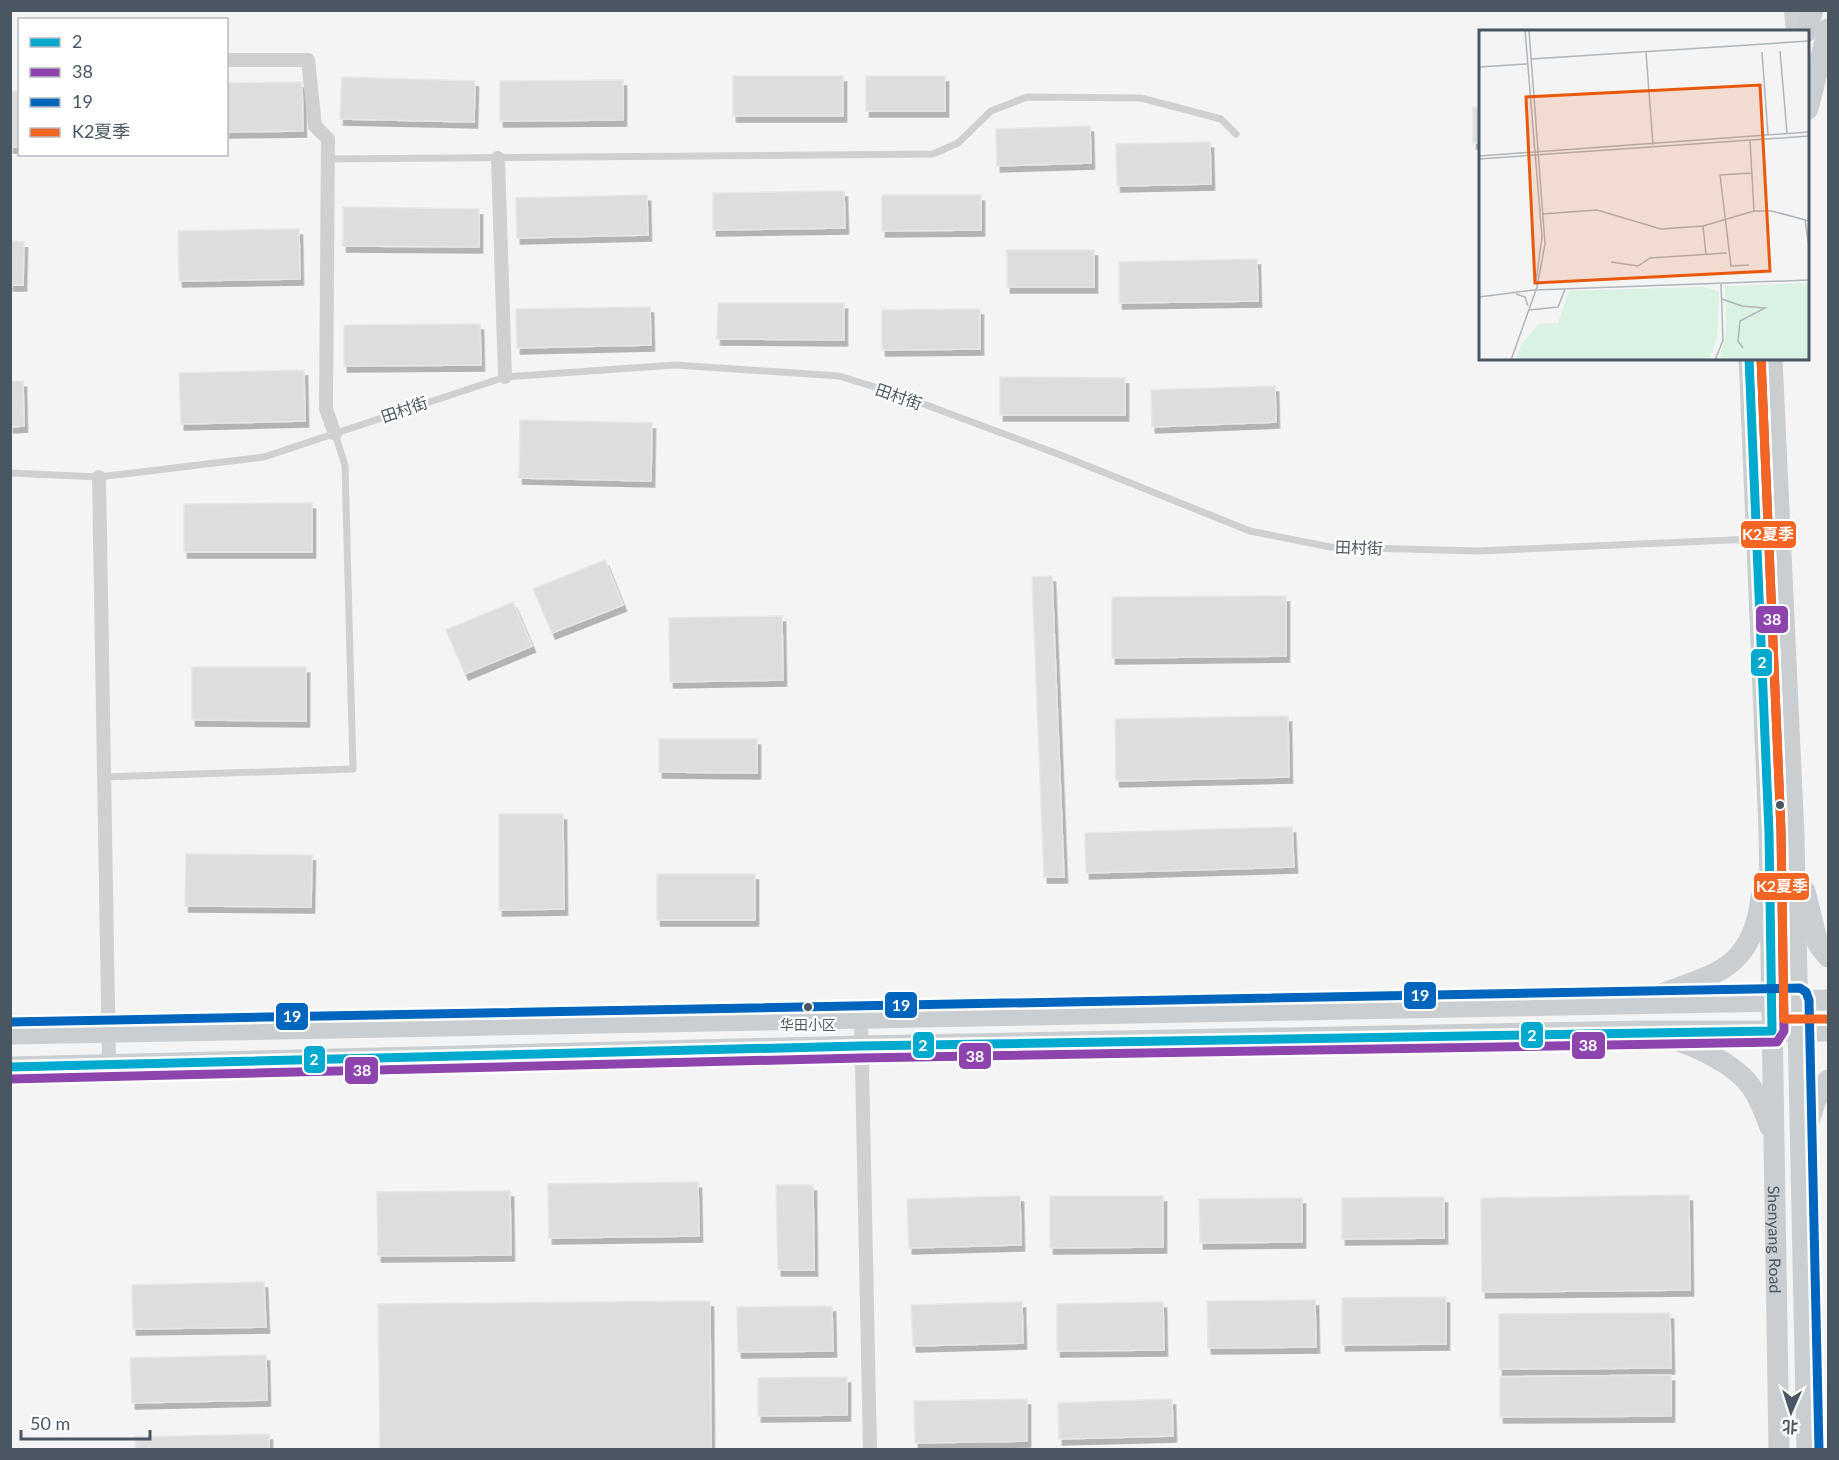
<svg xmlns="http://www.w3.org/2000/svg" width="1839" height="1460" font-family="Lato,'Noto Sans SC',sans-serif">
<style>
.building{fill:#ddddde;stroke:#e5e6e7;stroke-width:1.5;filter:url(#shadow)}
.lines{fill:none;stroke-linecap:round;stroke-linejoin:round}
.lane{stroke:#ced0d2;stroke-width:7}
.street{stroke:#ced0d2;stroke-width:14}
.secondary{stroke:#ced0d4;stroke-width:20}
.primary{stroke:#caced1;stroke-width:21}
.bus-1-casing{stroke:#fff;stroke-width:14}
.bus-2-casing{stroke:#fff;stroke-width:14}
.bus-3-casing{stroke:#fff;stroke-width:14}
.bus-4-casing{stroke:#fff;stroke-width:14}
.bus-1{stroke:#00a9ce;stroke-width:9}
.bus-2{stroke:#8e44ad;stroke-width:9}
.bus-3{stroke:#0065bd;stroke-width:9}
.bus-4{stroke:#f26522;stroke-width:9}
.bus-dot{fill:#4a5661;stroke:#fff;stroke-width:2}
.labels{text-anchor:middle;dominant-baseline:central;stroke-width:4.5;stroke-linejoin:round;paint-order:stroke}
.bus-label{font-size:14px;fill:#4a5661;stroke:#fff}
.street-label{font-size:16px;fill:#4a5661;stroke:#fff}
.inset-road{fill:none;stroke:#b0b5b9;stroke-width:1.5}
.view{fill:#e8590c;fill-opacity:0.15;stroke:#e8590c;stroke-width:3}
.inset-edge{fill:none;stroke:#4a5661;stroke-width:3}
.line-badge{stroke:#fff;stroke-width:2}
.badge-label{font-size:16px;text-anchor:middle;font-weight:bold;fill:#fff}
</style>
<defs>
<filter id="shadow"><feDropShadow dx="3.5" dy="6" stdDeviation="0" flood-color="#0004"/></filter>
</defs>
<rect width="100%" height="100%" fill="#f4f4f4"/>
<path class="building" d="M733 76H843V116H733Z
M866 76H945V111H866Z
M342 77 475 81 474 122 340 119Z
M623 80V120L500 121V81Z
M302 82 303 131 226 132V83Z
M10 91H20L19 147H10Z
M1473 107H1480V143H1473Z
M1090 126 1091 163 997 166 996 129Z
M1210 142 1211 184 1117 186 1116 144Z
M844 191 845 228 713 230V193Z
M647 195 648 235 517 238 516 198Z
M882 195H981V230L882 231Z
M343 207 479 209V247L343 246Z
M299 229 300 279 179 281 178 231Z
M10 241 24 242 23 285H10Z
M1007 250H1094V287H1007Z
M1257 259 1258 301 1119 303V262Z
M718 303H844V340L717 339Z
M650 307 651 345 517 348 516 309Z
M980 309V349L882 350V310Z
M480 324 481 365 344 366V325Z
M304 370 305 421 181 424 179 373Z
M1000 377 1125 378V415H1000Z
M23 381 24 426 10 427V382Z
M1275 386 1276 422 1152 427 1151 390Z
M520 420 652 423 651 481 519 478Z
M312 503V552H184V504Z
M605 560 623 605 552 633 533 589Z
M1052 576 1064 877H1044L1032 577Z
M1286 596V656L1112 658V597Z
M513 602 532 646 465 674 446 630Z
M782 616 783 680 670 682 669 618Z
M192 667H306V721L192 720Z
M1288 716 1289 777 1116 781 1115 719Z
M659 739H757V773L659 772Z
M499 814H563L564 909 499 910Z
M1292 827 1294 867 1086 873 1085 833Z
M186 854 312 855 311 907 185 906Z
M657 874H755V920H657Z
M698 1182 699 1236 549 1238 548 1184Z
M776 1185H813L814 1270H778Z
M510 1191 511 1255 378 1256 377 1192Z
M1689 1195 1690 1290 1482 1292 1481 1198Z
M1020 1196 1021 1245 909 1248 907 1199Z
M1050 1196H1163V1247L1050 1248Z
M1444 1197V1238L1342 1239V1198Z
M1302 1198V1242L1200 1243 1199 1199Z
M264 1282 266 1327 133 1329 132 1285Z
M1446 1297V1344L1342 1345V1298Z
M1315 1300 1316 1347 1208 1348 1207 1301Z
M710 1301 711 1450H380L378 1304Z
M1022 1302 1023 1343 913 1346 911 1305Z
M1163 1302 1164 1350 1057 1351V1304Z
M832 1306 833 1351 738 1352 737 1307Z
M1670 1313 1671 1368 1499 1369V1314Z
M266 1355 267 1400 132 1403 130 1358Z
M1671 1375V1416L1500 1417V1377Z
M847 1377V1415L758 1416V1378Z
M1027 1399V1441L915 1443 914 1401Z
M1172 1399 1173 1436 1059 1439 1058 1403Z
M269 1434V1450H136L135 1437Z"/>
<g class="lines">
<path class="lane" d="M327 159 933 154 958 143 991 111 1027 97 1141 98 1221 119 1236 134
M10 473 99 477 264 457 505 377 675 365 839 376 894 393 1058 454 1250 531 1330 547 1477 551 1777 538
M104 777 353 769 345 465 335 434"/>
<path class="street" d="M226 60H308L315 126 328 139 326 409 335 434
M498 158 505 377
M99 477 109 1065
M861 1018 870 1450"/>
<path class="secondary" d="M1794 10 1796 32"/>
<g class="primary">
<path d="M1806 32 1813 10"/>
<path d="M1808 109 1828 29"/>
<path id="s1" d="M1749 358 1769 832 1779 1450"/>
<path d="M1772 358 1794 835 1807 1450"/>
<path d="M1805 891 1818 944 1828 957"/>
<path d="M1655 996C1715 974 1752 970 1761 898"/>
<path d="M10 1034 1828 1000"/>
<path d="M1668 1038C1696 1046 1736 1064 1752 1088 1760 1100 1765 1114 1770 1127"/>
<path d="M10 1067 860 1046 1644 1031H1828"/>
<path d="M1804 1136 1816 1100 1828 1080"/>
</g>
<defs>
<path id="bus-1" d="M10 1067 860 1046 1772 1031 1769 832 1749 358"/>
<path id="bus-2" d="M10 1079 860 1058 1777 1042 1784 1031 1781 831 1761 358"/>
<path id="bus-3" d="M10 1022 1800 988 1806 992 1809 1000 1819 1450"/>
<path id="bus-4" d="M1761 358 1781 831 1784 1019H1828"/>
</defs>
<use href="#bus-1" class="bus-1-casing"/>
<use href="#bus-2" class="bus-2-casing"/>
<use href="#bus-3" class="bus-3-casing"/>
<use href="#bus-4" class="bus-4-casing"/>
<use href="#bus-1" class="bus-1"/>
<use href="#bus-2" class="bus-2"/>
<use href="#bus-3" class="bus-3"/>
<use href="#bus-4" class="bus-4"/>
</g>
<g class="bus-dot">
<circle cx="1780" cy="805" r="5"/>
<circle cx="808" cy="1007" r="5"/>
</g>
<g class="labels">
<g class="bus-label">
<text x="808" y="1024">华田小区</text>
</g>
<g class="street-label">
<text transform="translate(899 396) rotate(19)">田村街</text>
<text transform="translate(404 409) rotate(-19)">田村街</text>
<text transform="translate(1359 547) rotate(2)">田村街</text>
<text stroke="none"><textPath href="#s1" startOffset="882">Shenyang Road</textPath></text>
</g>
</g>
<g transform="translate(1479 30)">
<rect width="330" height="330" fill="#f4f4f4"/>
<path d="M222 257 240 261 238 309 230 330H37L42 315 59 294 79 293 90 261Z" fill="#d9f2e3"/>
<path d="M330 253V330H240L247 303 246 256Z" fill="#d9f2e3"/>
<path class="inset-road" d="M46 0 63 207 57 251M301 21 308 103M167 22 174 115M283 22 289 105M52 29 330 11M0 37 48 34M271 111 275 181M0 126 330 102M0 129 330 106M63 184 118 180 182 199 224 196 275 181H293L330 191M326 190 330 217M224 196 227 224M132 232 159 236 171 228 248 223M270 235 252 236 241 145 273 143M37 264 46 267 49 276M0 267 55 260 330 250M243 269 263 276 286 278 261 291 259 311 264 318M50 280 79 277 86 259M32 330 58 257 66 214 50 0M236 330 244 310 242 253"/>
<path class="view" d="M281 55 291 241 56 253 47 67Z"/>
<rect width="330" height="330" class="inset-edge"/>
</g>
<g class="line-badge">
<rect x="1740" y="520" width="57" height="29" rx="6" fill="#f26522"/>
<rect x="1755" y="605" width="34" height="29" rx="6" fill="#8e44ad"/>
<rect x="1750" y="648" width="23" height="29" rx="6" fill="#00a9ce"/>
<rect x="1753" y="872" width="57" height="29" rx="6" fill="#f26522"/>
<rect x="1403" y="981" width="34" height="29" rx="6" fill="#0065bd"/>
<rect x="884" y="991" width="34" height="28" rx="6" fill="#0065bd"/>
<rect x="275" y="1002" width="34" height="29" rx="6" fill="#0065bd"/>
<rect x="1520" y="1021" width="24" height="28" rx="6" fill="#00a9ce"/>
<rect x="912" y="1031" width="23" height="28" rx="6" fill="#00a9ce"/>
<rect x="1571" y="1031" width="35" height="29" rx="6" fill="#8e44ad"/>
<rect x="958" y="1042" width="34" height="28" rx="6" fill="#8e44ad"/>
<rect x="303" y="1045" width="23" height="29" rx="6" fill="#00a9ce"/>
<rect x="344" y="1056" width="35" height="29" rx="6" fill="#8e44ad"/>
</g>
<g class="badge-label">
<text x="1768" y="540">K2夏季</text>
<text x="1772" y="625">38</text>
<text x="1762" y="668">2</text>
<text x="1782" y="892">K2夏季</text>
<text x="1420" y="1001">19</text>
<text x="901" y="1011">19</text>
<text x="292" y="1022">19</text>
<text x="1532" y="1041">2</text>
<text x="923" y="1051">2</text>
<text x="1588" y="1051">38</text>
<text x="975" y="1062">38</text>
<text x="314" y="1065">2</text>
<text x="362" y="1076">38</text>
</g>
<rect width="1839" height="1460" fill="none" stroke="#4a5661" stroke-width="24"/>
<rect x="18" y="18" width="210" height="138" fill="#ffffff" stroke="#b7bbc0" stroke-width="1.5"/>
<rect x="30" y="38" width="30" height="9" fill="#00a9ce" stroke="#b7bbc0" stroke-width="1.5"/>
<text x="72" y="48" font-size="18" fill="#4a5661">2</text>
<rect x="30" y="68" width="30" height="9" fill="#8e44ad" stroke="#b7bbc0" stroke-width="1.5"/>
<text x="72" y="78" font-size="18" fill="#4a5661">38</text>
<rect x="30" y="98" width="30" height="9" fill="#0065bd" stroke="#b7bbc0" stroke-width="1.5"/>
<text x="72" y="108" font-size="18" fill="#4a5661">19</text>
<rect x="30" y="128" width="30" height="9" fill="#f26522" stroke="#b7bbc0" stroke-width="1.5"/>
<text x="72" y="138" font-size="18" fill="#4a5661">K2夏季</text>
<g transform="translate(1791 1412) rotate(183)" stroke="#ffffff" stroke-width="4.5" paint-order="stroke">
<path d="M0-4.5L10 22L0 15L-10 22Z" fill="#4a5661"/>
<text y="-9" font-size="16" font-weight="bold" text-anchor="middle" fill="#4a5661">北</text>
</g>
<path d="M21 1430v9h129v-9" fill="none" stroke="#4a5661" stroke-width="3"/>
<text x="30" y="1430" font-size="18" fill="#4a5661" stroke="#ffffff" stroke-width="4.5" paint-order="stroke">50 m</text>
</svg>
